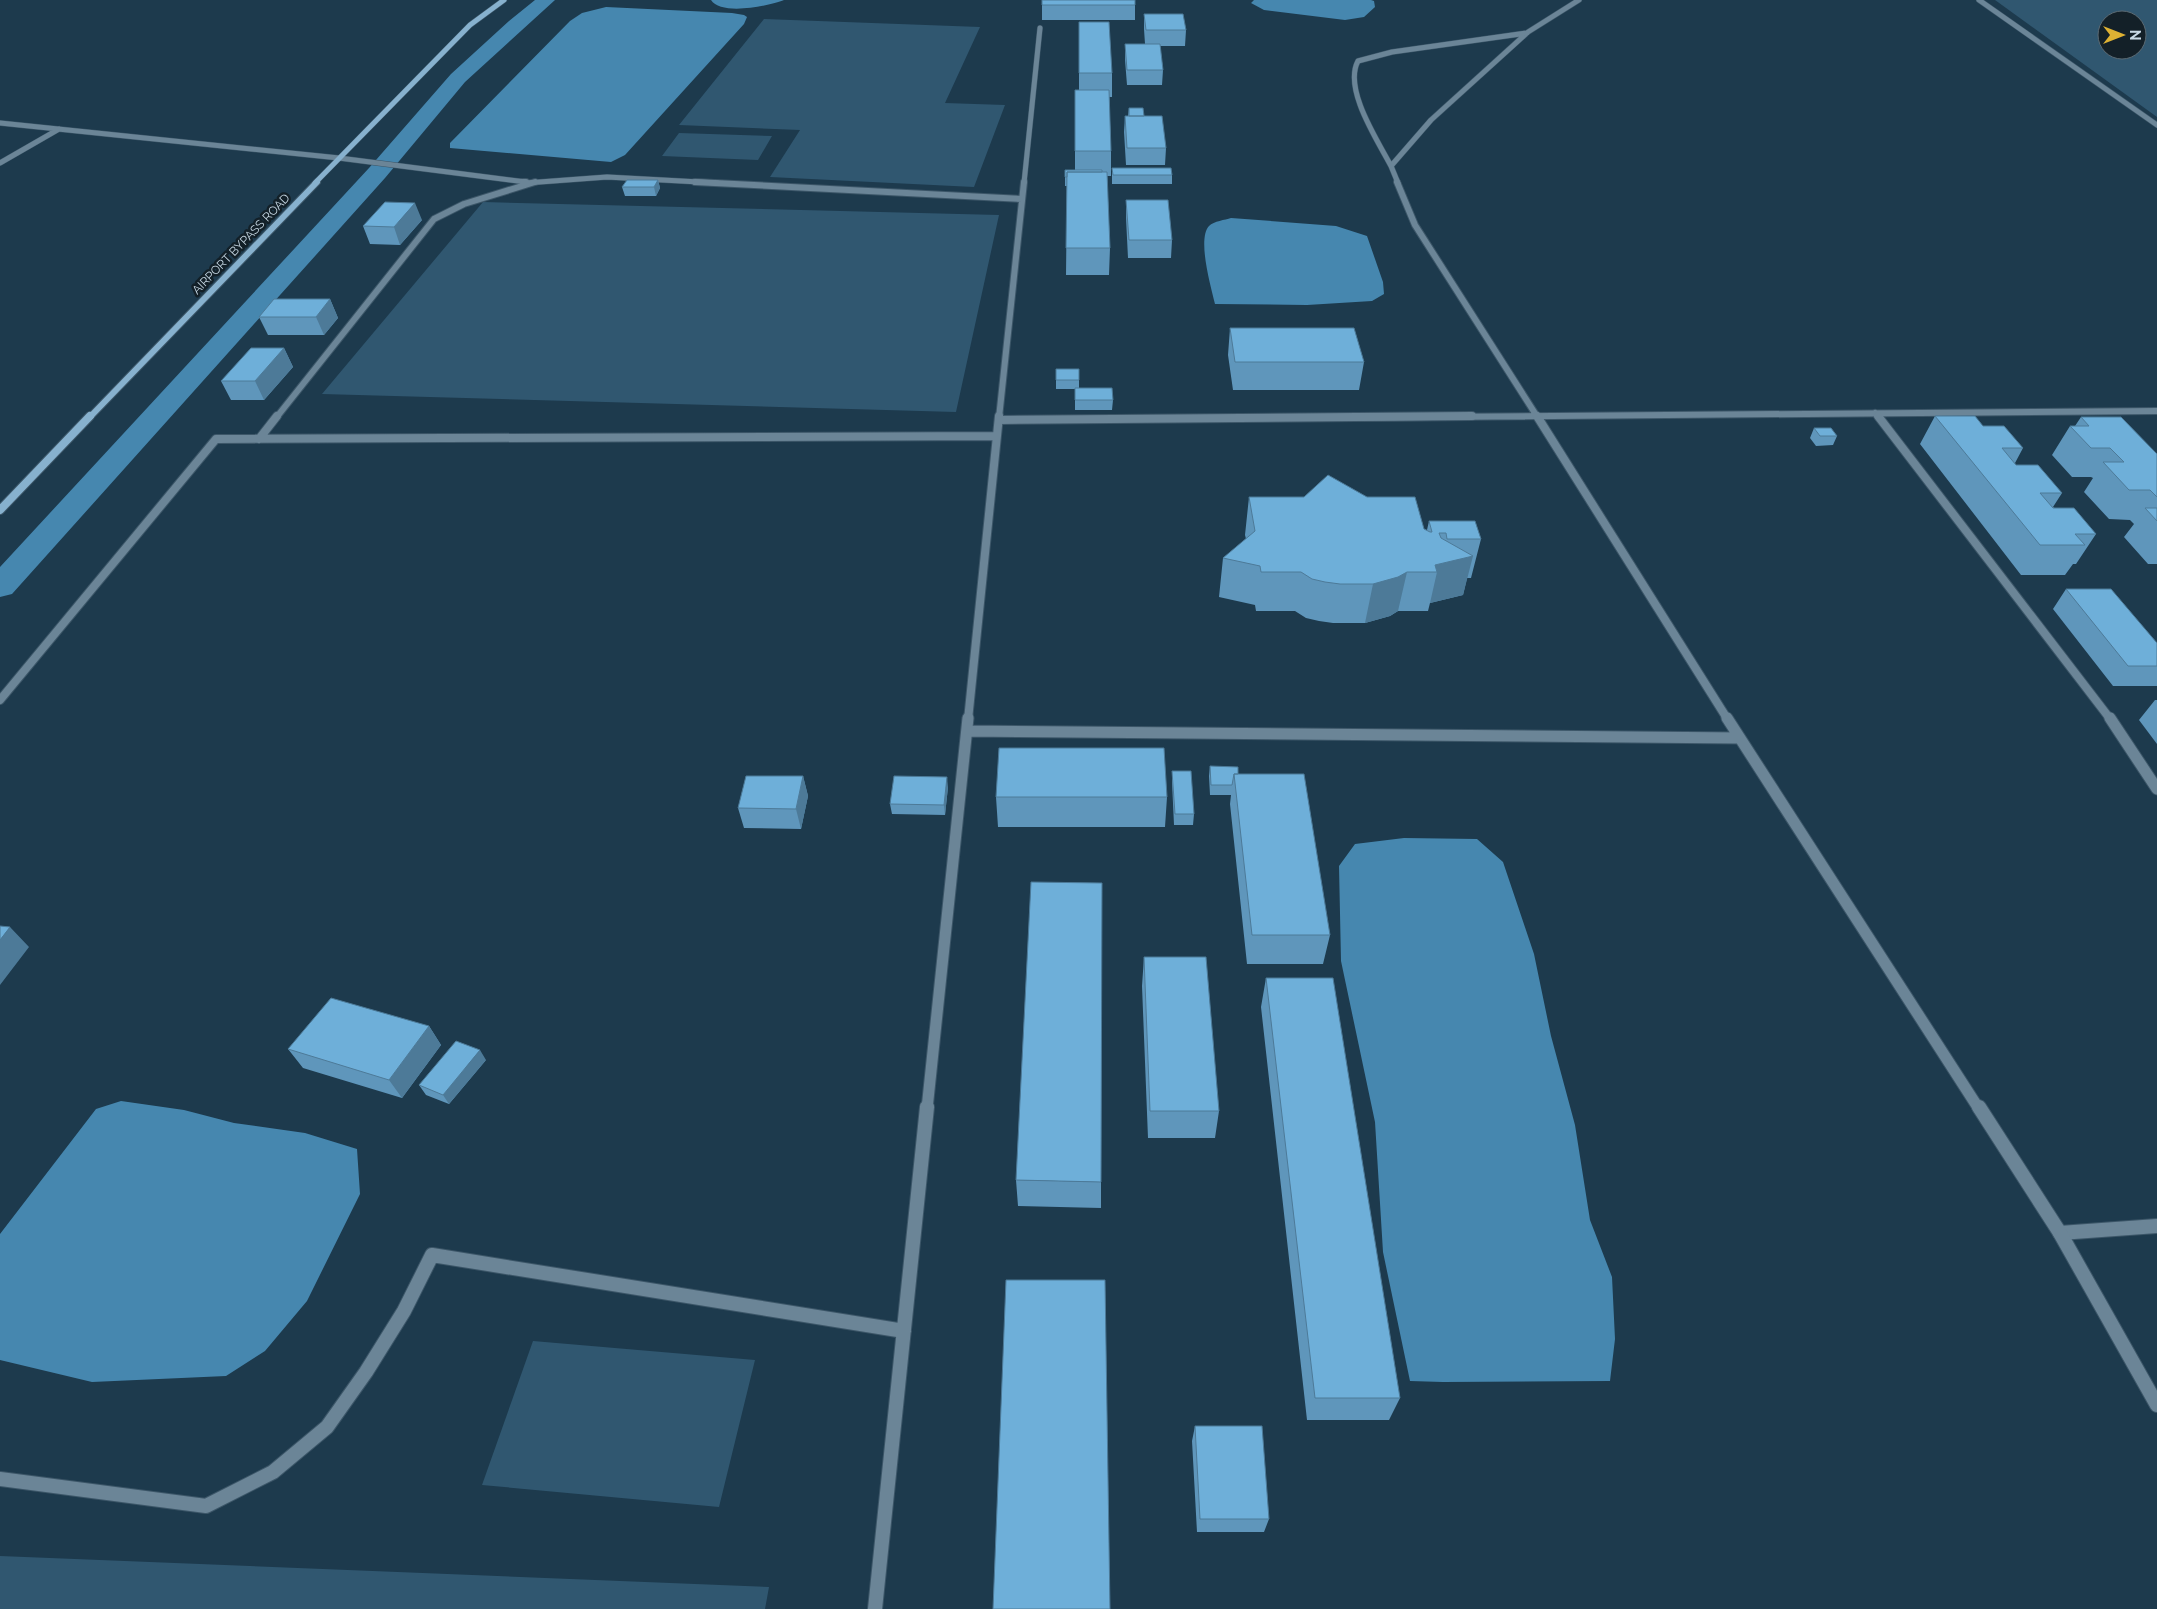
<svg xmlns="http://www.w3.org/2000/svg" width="2157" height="1609" font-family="Raleway,sans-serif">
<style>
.green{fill:#305770;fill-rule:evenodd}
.water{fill:#4687af}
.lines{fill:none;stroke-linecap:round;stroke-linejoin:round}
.canal{fill:#4687af;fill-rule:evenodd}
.lane-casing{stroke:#3c5668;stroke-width:16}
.street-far4-casing{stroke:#3c5668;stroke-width:6}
.street-far3-casing{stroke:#3c5668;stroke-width:8}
.street-far2-casing{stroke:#3c5668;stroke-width:10}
.street-far1-casing{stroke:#3c5668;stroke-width:13}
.street-casing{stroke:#3c5668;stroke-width:16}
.secondary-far2-casing{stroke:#3c5668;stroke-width:6}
.secondary-far1-casing{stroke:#3c5668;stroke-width:8}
.secondary-casing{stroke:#3c5668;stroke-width:10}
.lane{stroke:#6b8597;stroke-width:14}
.street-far4{stroke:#6b8597;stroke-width:5}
.street-far3{stroke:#6b8597;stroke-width:6}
.street-far2{stroke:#6b8597;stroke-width:8}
.street-far1{stroke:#6b8597;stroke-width:11}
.street{stroke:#6b8597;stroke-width:14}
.secondary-far2{stroke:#87b1ce;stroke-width:5}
.secondary-far1{stroke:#87b1ce;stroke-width:6}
.secondary{stroke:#87b1ce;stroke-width:8}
.wall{fill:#5f96bb}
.shaded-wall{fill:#4d7a98}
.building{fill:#6eafd9;stroke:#4d7a98}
.labels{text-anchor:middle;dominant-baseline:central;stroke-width:5;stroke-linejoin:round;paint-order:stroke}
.far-street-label{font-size:12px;fill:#c7d8e4;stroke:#132028}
</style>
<rect width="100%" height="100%" fill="#1d3a4d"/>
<path class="green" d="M1995 0H2157V117ZM2107 20H2137V50H2107Z
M764 19 980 27 945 103 1005 105 974 187 770 177 800 130 679 125Z
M679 133 772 136 758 160 662 156Z
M483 202 999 215 956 412 322 394Z
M533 1341 755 1360 719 1507 482 1485Z
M0 1556 769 1587 765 1609H0Z"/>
<path class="water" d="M711 0H784C769 6 721 16 711 0Z
M1254 0H1371L1374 1 1375 7 1364 17 1345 20 1264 10 1251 3Z
M606 7 732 13 744 15 747 17 744 24 625 155 611 162 450 148V143L570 21 582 13Z
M1231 218 1336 226 1367 236 1383 282 1384 294 1372 301 1307 305 1215 304C1211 287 1197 239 1209 226 1214 221 1225 220 1231 218Z
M1404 838 1477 839 1503 862 1534 954 1551 1036 1575 1125 1590 1220 1612 1277 1615 1339 1610 1381 1443 1382 1410 1381 1383 1252 1375 1122 1341 961 1339 866 1355 844Z
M121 1101 184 1110 234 1123 305 1133 357 1149 360 1194 307 1301 265 1351 226 1376 92 1382 0 1360V1234L96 1109Z"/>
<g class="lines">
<path class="canal" d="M535 0H555L465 82 385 178 12 594 0 597V567L369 168 451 74 509 21Z"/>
<defs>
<path id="lane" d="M2060 1233 2157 1226"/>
<path id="street-far4" d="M1979 0 2157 125
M0 123 339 158 526 182
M0 163 59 129
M1391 166C1378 141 1343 89 1358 61L1392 52 1527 33
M526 183 607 177 718 183
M1024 183 1040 28
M1398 183 1391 166 1431 120 1528 32 1579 0"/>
<path id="street-far3" d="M523 182H526
M695 182 1022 199
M1397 182 1415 225 1538 418
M1875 413 1879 418
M276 418 434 219 464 204 535 182
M999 418 1024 182
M1311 418 2157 411"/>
<path id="street-far2" d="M1537 416 1728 720
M1878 416 2111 720
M999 420 1472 416
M259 439 277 416
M0 700 216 439 997 436
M968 720 999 416"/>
<path id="street-far1" d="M1727 718 1979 1109
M2110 718 2157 789
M967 731 1739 738
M927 1109 968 718"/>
<path id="street" d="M1979 1107 2060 1233 2157 1405
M0 1479 206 1506 273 1472 327 1427 366 1372 404 1311 432 1255 904 1331
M875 1609 927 1107"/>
<path id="secondary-far2" d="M315 183 470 25 504 0"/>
<path id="secondary-far1" d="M89 418 317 182"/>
<path id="secondary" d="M0 510 90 416"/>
</defs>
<use href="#lane" class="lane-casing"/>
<use href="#street-far4" class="street-far4-casing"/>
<use href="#street-far3" class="street-far3-casing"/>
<use href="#street-far2" class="street-far2-casing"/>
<use href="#street-far1" class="street-far1-casing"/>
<use href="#street" class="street-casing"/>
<use href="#secondary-far2" class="secondary-far2-casing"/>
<use href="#secondary-far1" class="secondary-far1-casing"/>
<use href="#secondary" class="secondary-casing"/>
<use href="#lane" class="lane"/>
<use href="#street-far4" class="street-far4"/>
<use href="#street-far3" class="street-far3"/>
<use href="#street-far2" class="street-far2"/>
<use href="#street-far1" class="street-far1"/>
<use href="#street" class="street"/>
<use href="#secondary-far2" class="secondary-far2"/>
<use href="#secondary-far1" class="secondary-far1"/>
<use href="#secondary" class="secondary"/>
</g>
<path class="wall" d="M1042 5H1135V20H1042Z
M1144 14 1186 30 1185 46H1160L1163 70 1162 85H1127L1125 60V44H1145L1144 29Z
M1079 22 1112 73V97H1109L1111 151V176H1107L1110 248 1109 275H1066L1067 186H1065V170H1075V90H1079Z
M1129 108 1144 116 1166 148 1165 165H1126L1124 132 1125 116H1128Z
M1112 168 1172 175V184H1112Z
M658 180 660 188 656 196H625L622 187Z
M1126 200 1172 240 1171 258H1128L1126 218Z
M422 220 400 245 370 244 363 226Z
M330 299 338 318 324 335H268L259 317Z
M1230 328 1364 362 1359 390H1233L1228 355Z
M284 348 293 367 264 400H231L221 381Z
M1056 369H1079V388L1113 400 1112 410H1075V389H1056Z
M1935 416 1983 426 2023 448 2015 463 2016 465 2062 493 2053 507 2096 534 2076 564H2073L2065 575H2021L1920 444Z
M2081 417 2157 454V564H2148L2124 537 2134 524 2130 520 2109 519 2084 492 2093 478 2091 477H2072L2052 455 2070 426H2075Z
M1814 428 1837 436 1833 445 1816 446 1810 438Z
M1249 497 1424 529 1427 530 1429 521 1481 539 1471 578H1467L1463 595 1430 603 1428 611H1398L1390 616 1365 623H1333L1319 621 1306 618 1295 611H1256L1255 605 1219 597 1223 558 1246 539 1245 535Z
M2066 589 2157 643V686H2113L2053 609Z
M2155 700H2157V744L2139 720Z
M1210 766 1238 774 1330 935 1323 964H1247L1230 804 1231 795H1210L1209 776Z
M1172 771 1194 814 1193 825H1174L1172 782Z
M803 776 808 796 801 829 744 828 738 808Z
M948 787 945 815 892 814 890 804Z
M996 797H1167L1165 827H998Z
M1144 957 1219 1111 1215 1138H1148L1142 986Z
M1266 978 1400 1398 1389 1420H1307L1261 1007Z
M429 1026 441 1045 402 1098 303 1068 288 1049Z
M486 1060 449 1104 426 1095 419 1085Z
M1016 1180 1101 1182V1208L1018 1206Z
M1195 1426 1269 1519 1264 1532H1197L1192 1441Z"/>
<path class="shaded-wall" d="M658 180 660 188 656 196 654 187Z
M415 203 422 220 400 245 394 227Z
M330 299 338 318 324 335 316 317Z
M284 348 293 367 264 400 255 381Z
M1473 556 1463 595 1430 603 1437 572 1435 565Z
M1407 572 1398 611 1390 616 1365 623 1373 584Z
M803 776 808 796 801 829 796 809Z
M947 777 948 787 945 815 944 805Z
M10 927 29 947 0 985V940Z
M429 1026 441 1045 402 1098 389 1080Z
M480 1050 486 1060 449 1104 443 1095Z"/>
<path class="building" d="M1042 0H1135V5H1042Z
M1144 14H1183L1186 30H1146Z
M1079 22H1109L1112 73H1079Z
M1125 44H1160L1163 70H1127Z
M1075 90H1109L1111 151H1075Z
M1129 108H1143L1144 116H1129Z
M1125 116H1162L1166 148H1127Z
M1112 168H1171L1172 175H1113Z
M1065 170H1102V172H1067V177H1065Z
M1067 172H1107L1110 248H1066Z
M627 180H658L654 187H622Z
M1126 200H1168L1172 240H1129Z
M385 202 415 203 394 227 363 226Z
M274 299H330L316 317H259Z
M1230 328H1354L1364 362H1235Z
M251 348H284L255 381H221Z
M1056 369H1079V380H1056Z
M1075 388H1112L1113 400H1075Z
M1935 416H1975L1983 426H2004L2023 448H2002L2016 465H2038L2062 493H2040L2053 508H2074L2096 534H2075L2085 545H2040Z
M2081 417H2121L2157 454V497L2150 490H2129L2103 462H2124L2110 448H2091L2070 426H2089Z
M1814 428H1831L1837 436H1820Z
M1328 475 1367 497H1415L1424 529 1430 532H1432L1429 521H1475L1481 539H1447L1446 533H1439L1441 538 1473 556 1435 565 1437 572H1407L1398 577 1373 584H1340L1325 582 1312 579 1301 572H1261L1260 566 1223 558 1255 531 1249 497H1304Z
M2145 508H2157V521Z
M2066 589H2111L2157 643V666H2128Z
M999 748H1164L1167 797H996Z
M1210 766 1238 767V774H1234L1232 785H1211Z
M1172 771H1191L1194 814H1175Z
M1234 774H1304L1330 935H1252Z
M746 776H803L796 809 738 808Z
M894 776 947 777 944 805 890 804Z
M1031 882 1102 883 1101 1182 1016 1180Z
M0 926 10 927 0 940Z
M1144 957H1206L1219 1111H1150Z
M1266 978H1333L1400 1398H1315Z
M331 998 429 1026 389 1080 288 1049Z
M456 1041 480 1050 443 1095 419 1085Z
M1006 1280H1105L1110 1609H993Z
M1195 1426H1262L1269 1519H1200Z"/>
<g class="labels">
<g class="far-street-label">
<text transform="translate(241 244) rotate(-46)">AIRPORT BYPASS ROAD</text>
</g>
</g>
<g transform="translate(2122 35) rotate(90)"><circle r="24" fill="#132028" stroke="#5b6a73"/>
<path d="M0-4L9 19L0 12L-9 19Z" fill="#ddb133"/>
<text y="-8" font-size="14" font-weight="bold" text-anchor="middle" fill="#c7d8e4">N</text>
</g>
</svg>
